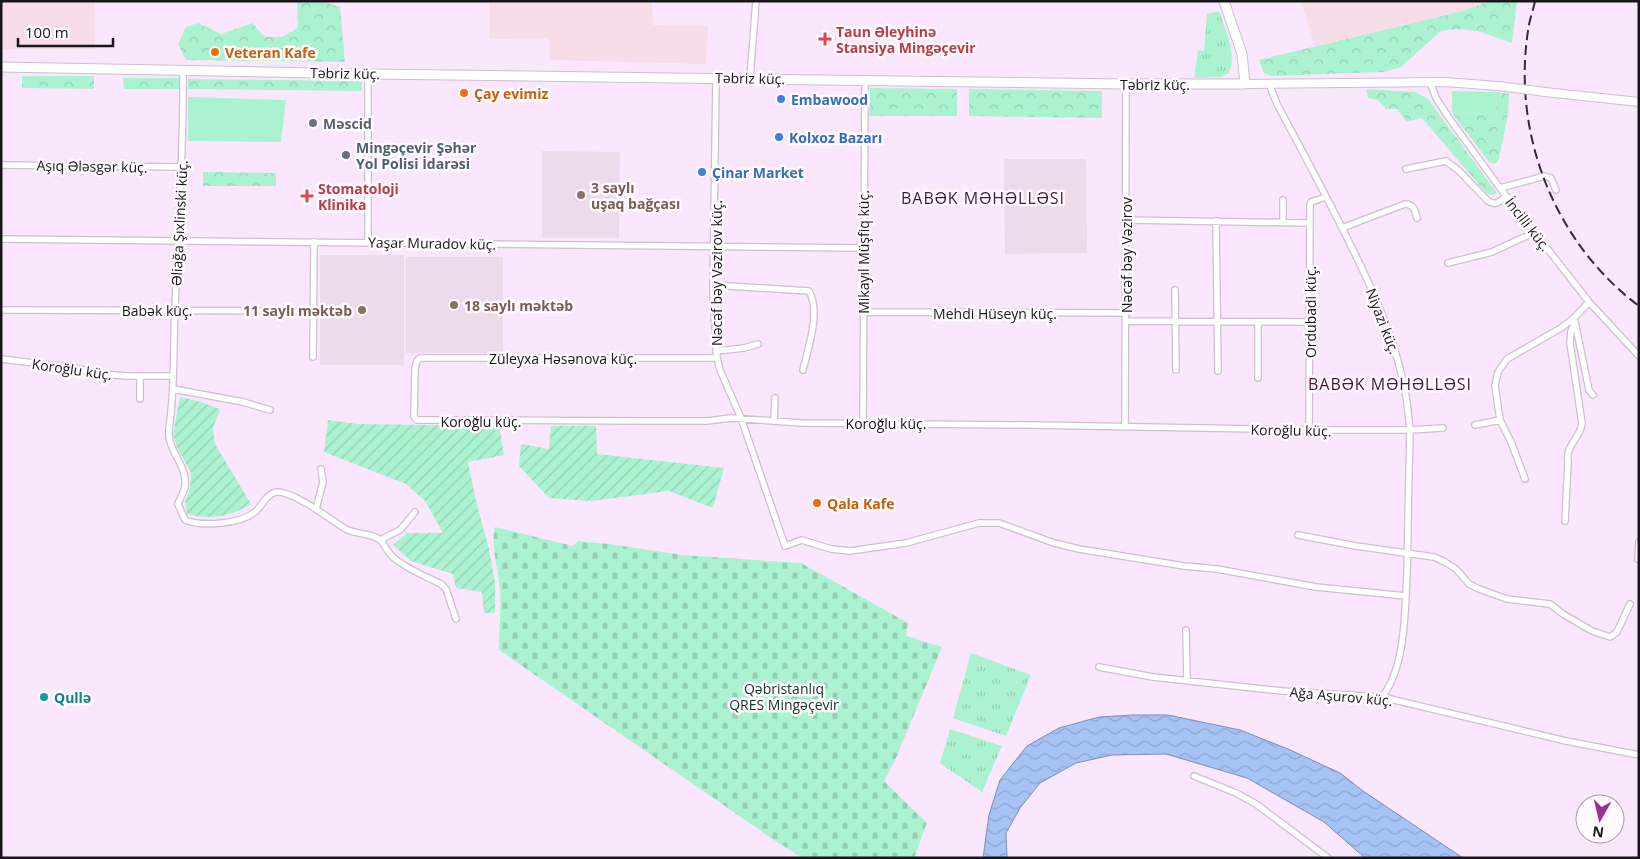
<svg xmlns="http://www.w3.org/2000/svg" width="1640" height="859" font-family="'Open Sans',sans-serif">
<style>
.industrial{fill:#f6dde7}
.education{fill:#eddaeb}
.grass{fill:url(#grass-tufts)}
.forest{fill:url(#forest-crowns)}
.cemetery{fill:url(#cemetery-stones)}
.park{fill:#abf2d1}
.garden{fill:url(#garden-furrows)}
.water{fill:url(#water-waves);stroke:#7c8eb4}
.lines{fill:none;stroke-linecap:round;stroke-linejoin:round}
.minor-casing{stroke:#d0bdd2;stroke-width:8}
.tertiary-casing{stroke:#d0bdd2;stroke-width:10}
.secondary-casing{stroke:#d0bdd2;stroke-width:11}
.minor{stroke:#fff;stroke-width:5.5}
.tertiary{stroke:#fff;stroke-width:8}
.secondary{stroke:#fff;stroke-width:9}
.rail{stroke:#322b34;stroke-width:2;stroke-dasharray:10 5;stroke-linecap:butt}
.tertiary-bridge-casing{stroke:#d0bdd2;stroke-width:10;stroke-linecap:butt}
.tertiary-bridge{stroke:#fff;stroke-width:8}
.health-dot{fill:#e0444e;stroke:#fffbff;stroke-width:2}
.food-dot{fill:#e8710a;stroke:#fffbff;stroke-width:2}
.shop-dot{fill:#3f7fe0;stroke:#fffbff;stroke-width:2}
.worship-dot{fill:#6b7280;stroke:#fffbff;stroke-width:2}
.service-dot{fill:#5c6f8a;stroke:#fffbff;stroke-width:2}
.education-dot{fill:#8d6e63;stroke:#fffbff;stroke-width:2}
.culture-dot{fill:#0f9aa8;stroke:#fffbff;stroke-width:2}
.labels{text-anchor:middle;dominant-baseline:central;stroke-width:5;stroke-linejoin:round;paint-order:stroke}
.health-label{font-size:14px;font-weight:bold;fill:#be3a42;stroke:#fffbff;text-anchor:start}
.food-label{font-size:14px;font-weight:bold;fill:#c56008;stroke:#fffbff;text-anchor:start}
.street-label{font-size:14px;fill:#1a141b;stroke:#fffbff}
.shop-label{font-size:14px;font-weight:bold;fill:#366cbe;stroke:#fffbff;text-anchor:start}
.worship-label{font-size:14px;font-weight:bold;fill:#5b616d;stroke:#fffbff;text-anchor:start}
.service-label{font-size:14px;font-weight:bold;fill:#4e5e75;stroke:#fffbff;text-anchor:start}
.education-label{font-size:14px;font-weight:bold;fill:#785e54;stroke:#fffbff;text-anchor:start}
.park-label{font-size:14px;fill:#0f3526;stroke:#fffbff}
.culture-label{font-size:14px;font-weight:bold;fill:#0d838f;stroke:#fffbff;text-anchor:start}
.quarter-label{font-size:16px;letter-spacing:1px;fill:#451444;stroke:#fffbff}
</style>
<defs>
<pattern id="grass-tufts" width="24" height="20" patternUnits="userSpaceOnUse" patternTransform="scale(1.25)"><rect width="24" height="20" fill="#abf2d1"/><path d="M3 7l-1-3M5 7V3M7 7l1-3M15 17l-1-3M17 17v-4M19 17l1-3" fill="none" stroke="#93cfb3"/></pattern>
<pattern id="forest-crowns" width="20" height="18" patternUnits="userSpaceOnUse" patternTransform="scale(1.25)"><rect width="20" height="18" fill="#abf2d1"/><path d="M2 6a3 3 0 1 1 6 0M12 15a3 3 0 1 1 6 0" fill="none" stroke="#93cfb3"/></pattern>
<pattern id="cemetery-stones" width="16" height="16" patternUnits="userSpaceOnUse" patternTransform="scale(1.25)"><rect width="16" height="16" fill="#abf2d1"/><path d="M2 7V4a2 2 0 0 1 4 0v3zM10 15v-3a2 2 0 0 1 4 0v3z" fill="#93cfb3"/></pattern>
<pattern id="garden-furrows" width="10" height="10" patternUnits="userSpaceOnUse" patternTransform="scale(1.25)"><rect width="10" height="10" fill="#abf2d1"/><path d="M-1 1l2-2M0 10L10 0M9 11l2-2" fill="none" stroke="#93cfb3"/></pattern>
<pattern id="water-waves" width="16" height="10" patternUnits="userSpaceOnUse" patternTransform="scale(1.25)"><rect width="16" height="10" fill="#a6c3f5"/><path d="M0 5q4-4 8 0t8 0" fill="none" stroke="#8ea7d1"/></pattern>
</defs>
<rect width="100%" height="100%" fill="#fbe7fd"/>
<path class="industrial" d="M1 1H95V49H1Z
M489 1H652L653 25 708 26 706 64 550 60 549 38 490 39Z
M1301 1H1491L1463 11 1315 46Z"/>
<path class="education" d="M542 151 620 152 619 238H542Z
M1004 159H1086L1087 253 1005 254Z
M320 255H404V365H320Z
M406 257H503V353H406Z"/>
<path class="grass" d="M1219 11C1226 31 1237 53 1229 73L1221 77 1194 78 1198 50 1204 51 1207 14Z
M971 653 1031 675 1006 736 953 718Z
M950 729 1002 746 982 792 940 763Z"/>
<path class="forest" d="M297 1H321L340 7 345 62 186 60 178 44 186 27 198 23 221 34 252 23 265 37H282L298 28Z
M1491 1H1517L1512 43 1478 31 1457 29 1441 31 1401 67 1384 72 1271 76 1264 73 1259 60 1463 11Z
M22 76H94V89L22 88Z
M123 78H179V89H124Z
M188 79 362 81V91L188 89Z
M870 88 957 89V116H869Z
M969 89 1102 91V118L969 116Z
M1366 89 1415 92 1428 99 1497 193 1492 195 1486 193 1422 118 1407 122 1397 109H1386L1378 100 1368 98Z
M1497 92 1509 94 1508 114 1499 159 1495 164 1489 162 1452 113 1496 114Z
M203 172 276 173V186H203Z"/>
<path class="cemetery" d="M495 527 573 546 578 541 609 544 682 555 801 563 908 623 906 636 942 647 896 758 884 781 927 823 914 858H803L774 840 499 650C499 628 502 604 499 582 497 563 491 546 495 527Z"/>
<path class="park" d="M1452 91 1497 92 1496 114 1452 113Z
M188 97 286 100 281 142 188 141Z"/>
<path class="garden" d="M180 397 198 401 220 409 213 428 215 444 251 504C230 517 211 520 187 514L185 502 190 488 191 473 177 447 173 434Z
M328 420 357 424 499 426 504 455 468 462 476 501 489 549 495 583V613H484L482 592 456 588 453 574 411 561 393 545 407 533H443L425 501 406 484 324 452Z
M551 426H596L597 454 724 468 713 508 669 491 591 501 549 498 519 466 521 444 549 449Z"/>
<path class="water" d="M1133 715H1168L1240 730 1288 749 1340 773 1363 791 1463 858H1365L1324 822 1247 778 1166 754 1112 755 1076 763 1040 783 1020 808 1006 833 1007 858H983L989 815 1000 780 1027 746 1059 728 1099 717Z"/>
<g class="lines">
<defs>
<path id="minor" d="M183 70C184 149 178 229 175 308 173 349 175 389 169 429 166 449 188 466 185 486 184 493 180 498 178 504L185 520C202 527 240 524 255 512 262 507 266 493 277 492 293 491 330 519 344 528 354 535 371 532 380 540 385 545 388 553 394 558 407 569 425 576 441 584L446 589 456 619
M716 78 713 297 717 358 720 370 741 418 785 546 802 540 831 549 850 551 906 543 979 523H999L1054 543 1079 549 1184 566 1217 569 1316 587 1406 596
M750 78 756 1
M1430 82 1436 98 1449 118 1500 188 1589 302 1639 356
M1271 84V89L1277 104C1303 153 1330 202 1354 252 1380 305 1404 361 1409 420 1411 438 1409 456 1409 474 1408 506 1408 539 1407 572 1405 609 1406 667 1382 697
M1 165 182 167
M1406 169 1446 161 1458 170 1488 201C1496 206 1499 202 1506 196
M1500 188 1545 176 1551 178 1556 190
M1283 200V222
M1126 220 1310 223
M1216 221 1218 371
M1342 228 1405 204C1414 204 1415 211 1417 218
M1 239 863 248
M368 242V74
M1448 263 1492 252 1535 232
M713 285 809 291C821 312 808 348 803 370
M1175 290 1176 370
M1 310 313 311
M863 312 1127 313
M1126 321 1310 322
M1575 322 1589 390 1593 395
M716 351 744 348 758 344
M313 357 314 242
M717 358H420L417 361 415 368 414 417 417 420H428L651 421H707L731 418 802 423 1031 425 1309 430H1409L1443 428
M1 359 75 368 101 374 128 376H173
M140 376V399
M1258 378V322
M173 389 243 402 270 410
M774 421 775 398
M863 423 865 80
M1475 425 1500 420
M1125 427 1126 84
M1309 430 1310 205 1311 202 1326 197
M1525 479 1511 442 1500 420 1495 386 1498 372 1507 359 1561 328 1574 318 1589 302
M316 509 323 482 321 469
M1565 521 1568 462C1565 445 1581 438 1582 423L1570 343 1571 331 1575 323
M1298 535 1356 546 1434 557 1445 562 1456 569 1469 584 1479 589 1507 599 1550 604 1563 614 1592 631 1610 637 1617 632 1630 604
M380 540 400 530 415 512
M1638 559 1639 542
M1186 630 1187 680
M1099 667 1153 677 1282 691 1382 697 1566 741 1639 755
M1194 776 1236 793 1256 804 1328 858"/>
<path id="tertiary" d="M1245 84 1445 82 1498 86
M1545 92 1639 102"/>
<path id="secondary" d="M1 67 368 74 1126 84H1245L1242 54 1224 1"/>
</defs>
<use href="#minor" class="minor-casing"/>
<use href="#tertiary" class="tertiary-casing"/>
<use href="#secondary" class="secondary-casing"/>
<use href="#minor" class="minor"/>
<use href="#tertiary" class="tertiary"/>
<use href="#secondary" class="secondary"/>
<path class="rail" d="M1535 1C1533 11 1529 21 1528 31 1512 135 1555 243 1639 306"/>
<defs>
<path id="tertiary-bridge" d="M1498 86 1545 92"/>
</defs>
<use href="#tertiary-bridge" class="tertiary-bridge-casing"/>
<use href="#tertiary-bridge" class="tertiary-bridge"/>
</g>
<g class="health-dot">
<path d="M822.5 31.5h5v5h5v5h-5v5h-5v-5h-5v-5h5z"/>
<path d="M304.5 188.5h5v5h5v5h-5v5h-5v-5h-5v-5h5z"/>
</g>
<g class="food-dot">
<circle cx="215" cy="52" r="5"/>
<circle cx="464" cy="93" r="5"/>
<circle cx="817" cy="503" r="5"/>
</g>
<g class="shop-dot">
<circle cx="781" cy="99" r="5"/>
<circle cx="779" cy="137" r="5"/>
<circle cx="702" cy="172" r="5"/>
</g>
<circle class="worship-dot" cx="313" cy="123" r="5"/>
<circle class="service-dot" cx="346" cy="155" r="5"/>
<g class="education-dot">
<circle cx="581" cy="195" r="5"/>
<circle cx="454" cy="305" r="5"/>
<circle cx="362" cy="310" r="5"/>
</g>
<circle class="culture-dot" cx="44" cy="697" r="5"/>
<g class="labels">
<g class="health-label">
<text x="836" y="31">Taun Əleyhinə<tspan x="836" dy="16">Stansiya Mingəçevir</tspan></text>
<text x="318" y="188">Stomatoloji<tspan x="318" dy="16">Klinika</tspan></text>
</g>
<g class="food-label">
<text x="225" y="52">Veteran Kafe</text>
<text x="474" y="93">Çay evimiz</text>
<text x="827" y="503">Qala Kafe</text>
</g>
<g class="street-label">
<text transform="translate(345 73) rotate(1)">Təbriz küç.</text>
<text transform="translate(750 78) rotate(1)">Təbriz küç.</text>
<text x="1155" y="84">Təbriz küç.</text>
<text transform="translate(92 166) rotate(1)">Aşıq Ələsgər küç.</text>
<text transform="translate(179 223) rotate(-87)">Əliağa Şıxlinski küç.</text>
<text transform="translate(1528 224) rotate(52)">İncilli küç.</text>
<text transform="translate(432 243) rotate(1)">Yaşar Muradov küç.</text>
<text transform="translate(863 252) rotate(-90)">Mikayıl Müşfiq küç.</text>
<text transform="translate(1126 255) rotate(-90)">Nəcəf bəy Vəzirov</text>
<text transform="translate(716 273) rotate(-90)">Nəcəf bəy Vəzirov küç.</text>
<text x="157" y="310">Babək küç.</text>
<text transform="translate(1310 312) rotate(-90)">Ordubadi küç.</text>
<text x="995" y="313">Mehdi Hüseyn küç.</text>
<text transform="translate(1383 321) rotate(69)">Niyazi küç.</text>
<text x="563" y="358">Züleyxa Həsənova küç.</text>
<text transform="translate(72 369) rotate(8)">Koroğlu küç.</text>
<text x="481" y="421">Koroğlu küç.</text>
<text x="886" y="423">Koroğlu küç.</text>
<text transform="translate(1291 430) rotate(1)">Koroğlu küç.</text>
<text transform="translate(1341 696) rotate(5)">Ağa Aşurov küç.</text>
</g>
<g class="shop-label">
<text x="791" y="99">Embawood</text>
<text x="789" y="137">Kolxoz Bazarı</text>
<text x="712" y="172">Çinar Market</text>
</g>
<g class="worship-label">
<text x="323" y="123">Məscid</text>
</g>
<g class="service-label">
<text x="356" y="147">Mingəçevir Şəhər<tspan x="356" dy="16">Yol Polisi İdarəsi</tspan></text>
</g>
<g class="education-label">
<text x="591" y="187">3 saylı<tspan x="591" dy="16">uşaq bağçası</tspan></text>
<text x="464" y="305">18 saylı məktəb</text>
<text x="352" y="310" text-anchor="end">11 saylı məktəb</text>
</g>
<g class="park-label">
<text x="784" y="688">Qəbristanlıq<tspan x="784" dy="16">QRES Mingəçevir</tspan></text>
</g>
<g class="culture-label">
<text x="54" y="697">Qullə</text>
</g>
<g class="quarter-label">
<text x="983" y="198">BABƏK MƏHƏLLƏSI</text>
<text x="1390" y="384">BABƏK MƏHƏLLƏSI</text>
</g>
</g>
<rect width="1640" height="859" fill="none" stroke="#1a141b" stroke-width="5"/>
<g transform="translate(1600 819) rotate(188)"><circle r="24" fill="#fffbff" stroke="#a39fa4"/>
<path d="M0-4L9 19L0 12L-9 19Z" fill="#973095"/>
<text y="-8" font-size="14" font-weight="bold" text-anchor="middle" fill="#1a141b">N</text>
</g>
<path d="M18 38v8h95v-8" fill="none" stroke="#1a141b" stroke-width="2.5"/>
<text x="25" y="38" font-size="15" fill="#1a141b" stroke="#fffbff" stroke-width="4" paint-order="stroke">100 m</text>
</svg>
